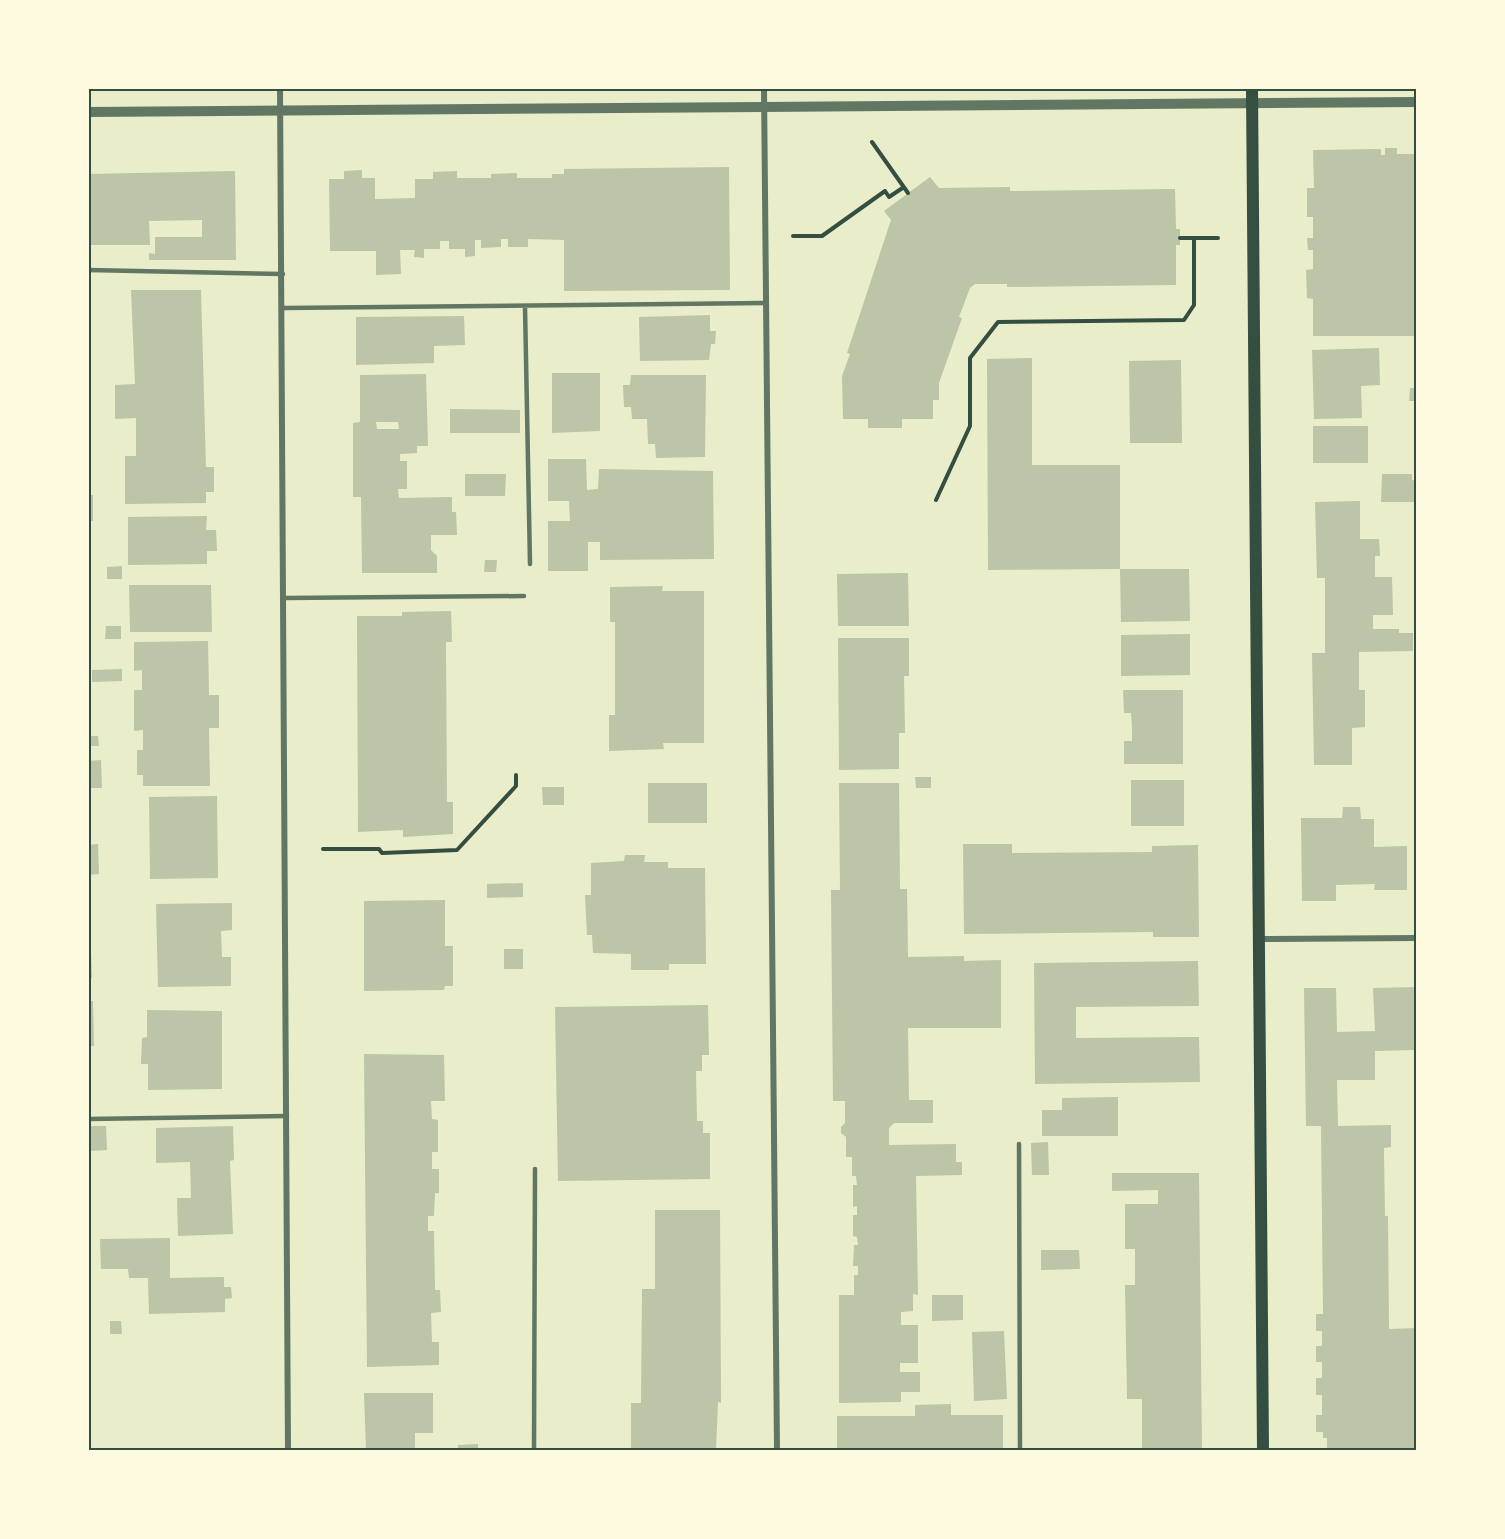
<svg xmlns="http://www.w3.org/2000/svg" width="1505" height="1539" font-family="'Fira Sans',sans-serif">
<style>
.building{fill:#bcc5a7;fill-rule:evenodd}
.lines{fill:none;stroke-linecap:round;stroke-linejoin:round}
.path{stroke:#344e41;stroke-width:4}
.service{stroke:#617663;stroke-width:4.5}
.minor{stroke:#617663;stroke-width:6}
.tertiary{stroke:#617663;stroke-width:10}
.secondary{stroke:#344e41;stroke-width:12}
.neatline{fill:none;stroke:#344e41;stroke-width:2}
</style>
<rect width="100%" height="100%" fill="#e9edc9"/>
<path class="building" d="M1385 148H1397V154H1416V336H1313V299L1307 298 1306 270 1313 269V250H1308L1307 238H1313V217H1307V188H1314L1313 150 1381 149V155H1385Z
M729 167 730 290 564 291V240L528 239V247H508V239H501V247L481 248V240H475V256L465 257V249H449V241H440V249H424V258L414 257 415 250H400L401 274 376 275V251H330L329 179H344V171L362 170V178H375V199L415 198V179H433V172L457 171V178H491V174L517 173V178H552V174H564V169Z
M235 171 236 260H149V253L155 254V237H202V220L149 221 150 245H88V174Z
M930 177 939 188 1010 187V191L1175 189 1176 229H1180V245H1176V285L1007 287V284H975L970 288 959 317 962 318 939 383V400H933V419H902V428H868V419H843L842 376 850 354 847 353 891 220 884 211Z
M131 290H201L206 467H214V492H206V503L125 504V456H136V418L115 419V385L135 384Z
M710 315V331H716L715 344H711L709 360 640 361 639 317Z
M464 316 465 345 434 346V363L356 365V317Z
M1379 348 1380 385 1361 386 1362 418 1314 419 1312 350Z
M1032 358V465H1120V569L988 570 987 359Z
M1181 360 1182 443H1130L1129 361Z
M552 373H600V431L552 433Z
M426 374 428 446H417V453L400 454V461H407V489H398L399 498 452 497V512H456L457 535H431V550L437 556V573H362L361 497H353V423L360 422V375ZM376 422H398L399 429H377Z
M631 375H706L705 457 656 458 655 444H648L647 419H632L631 407H624L623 385H630Z
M1410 388H1416V401H1409Z
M450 409 520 410V433H450Z
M1313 426H1368V463H1313Z
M548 459H586L587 490 598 489 599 469 713 471 714 559 600 560V542H588V571H548V521H570L569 501H548Z
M465 474H506L505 496H465Z
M1382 474H1412V480L1416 481V502H1381Z
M88 495H93V521H88Z
M1360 501V539H1379L1380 556H1375V577H1392L1393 615H1373V629H1399V633H1413V651L1359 652V690H1365V727L1352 728V765H1314L1312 653H1325V578H1317L1315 502Z
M207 516 206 530H216L217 551H207V564L128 565V517Z
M485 560H497L496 572H484Z
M122 566V579H107V567Z
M1120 569H1189L1190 621 1121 622Z
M908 573 909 626H838L837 574Z
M129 585H211L212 632H130Z
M663 586 662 591H704V743H663L664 749 609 751V715H615V622H610V587Z
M451 611 452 642H446L447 802H453V834L403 837V830L358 832 357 616H402V612Z
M106 626H121V639H105Z
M1190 634V675L1121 676V635Z
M838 638H909V676H904L905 733H899V769L839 770Z
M208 641 209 695H219V728H209L210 786H143V775H137V750H143V730L134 731V690H142V670L134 671V642Z
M122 669V681L92 682V670Z
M1123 690H1183V764H1124V741H1132V727L1131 713H1124Z
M90 736H98L99 746H90Z
M101 760 102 788H88V761Z
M915 777H931V788H916Z
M1131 780H1184V826H1131Z
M648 783H707V823H648Z
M839 783H899L900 889H907L908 957 964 956V961L1001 960V1028H908L909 1100H933V1123H894L889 1128V1145L956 1144V1162H962V1175L916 1176 918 1295 913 1294V1311L901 1312V1325H918V1363H900V1372H920V1392H901V1402L839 1403V1295H854V1275H858V1266H853L854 1245H858L857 1237 853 1236V1215H857V1206L853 1207V1185H857L856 1176H852V1157H846V1137L841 1133V1127L845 1123V1101H833L831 890H840Z
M542 787H564V805H543Z
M217 796 218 878 150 879 149 797Z
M1343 807H1360L1361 819H1374V847L1407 846V890H1374L1375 884 1336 885V901H1302L1301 818H1342Z
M98 844 99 874 88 875V845Z
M963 844H1012V853L1152 852V846L1198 845 1199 937H1153V932L964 934Z
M625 855H645L644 862H668V868H705L706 964H669V970H631V954L593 953 592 935H587L585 895H591V863L624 861Z
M523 883V897L487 898V884Z
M445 900V946H453V986H445L444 990 364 991V901Z
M232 903V930L221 931 222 957H231V986L158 987 156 904Z
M504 949H523V969H504Z
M88 952H91L92 978H88Z
M1198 961 1199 1006 1076 1007V1038L1199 1037 1200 1082 1035 1084 1034 963Z
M1416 987V1050L1375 1051V1080H1337L1338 1126 1391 1125V1147L1384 1148V1155L1385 1216H1388L1389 1329 1416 1328V1450H1327V1438H1323V1432H1316V1415H1322V1395H1316V1378H1322V1362H1316V1346H1322V1331H1316V1314H1323L1321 1126H1306L1304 988H1336L1337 1032 1375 1031 1373 988Z
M88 1001H93L94 1046H88Z
M708 1005 709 1055H702V1071H696L697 1121H703V1133H710V1179L558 1181 555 1007Z
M147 1010 222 1011V1089L148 1090V1064H141L142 1038 147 1037Z
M364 1054 444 1055 445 1101H431L432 1119 438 1120V1152H432V1169H439V1193H435L434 1216H428V1231H434L435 1290H440L441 1312 431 1313 432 1342H439V1365L367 1367Z
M1118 1097V1136H1042V1110H1062V1098Z
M88 1126H106L107 1150 88 1151Z
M233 1126 234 1160 230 1161 233 1234 178 1236 177 1198H191L190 1162 156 1163V1128Z
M1048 1142 1049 1175H1032L1031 1143Z
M1112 1173H1199L1202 1450H1142V1399H1127L1125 1285H1135V1249H1125V1204H1158V1190L1112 1191Z
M655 1210H720L721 1403 718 1402 716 1450H631V1403H641L642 1289H655Z
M170 1238V1278L224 1277V1287H231L232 1298 225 1299V1312L149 1314 148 1278H129L128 1269H101L100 1239Z
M1041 1250H1079L1080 1269 1041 1270Z
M932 1295H963V1320L932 1321Z
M110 1321H121L122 1334H110Z
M1004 1331 1007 1399 974 1401 972 1332Z
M364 1393H433V1433H415V1450H366Z
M951 1404V1415H1003V1450H837V1416H915V1405Z
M478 1444V1450H458V1445Z"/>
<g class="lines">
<path class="path" d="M872 142 908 193
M793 236H822L885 191 889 197 904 187
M1180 238H1218
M936 500 970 426V358L998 322 1184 320 1194 305V238
M323 849H379L382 853 457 850 516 786V775"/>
<path class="service" d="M88 270 283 274
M525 307 530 564
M284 308 766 303
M285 598 524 596
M88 1119 287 1116
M1019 1144 1020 1450
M534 1450 535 1169"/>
<path class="minor" d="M280 88 288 1450
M764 88 777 1450
M1259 939 1416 938"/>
<path class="tertiary" d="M88 112 1416 102"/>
<path class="secondary" d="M1252 88 1263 1450"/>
</g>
<rect width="1505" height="1539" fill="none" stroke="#fefae0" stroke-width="180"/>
<rect x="90" y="90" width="1325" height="1359" class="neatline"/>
</svg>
